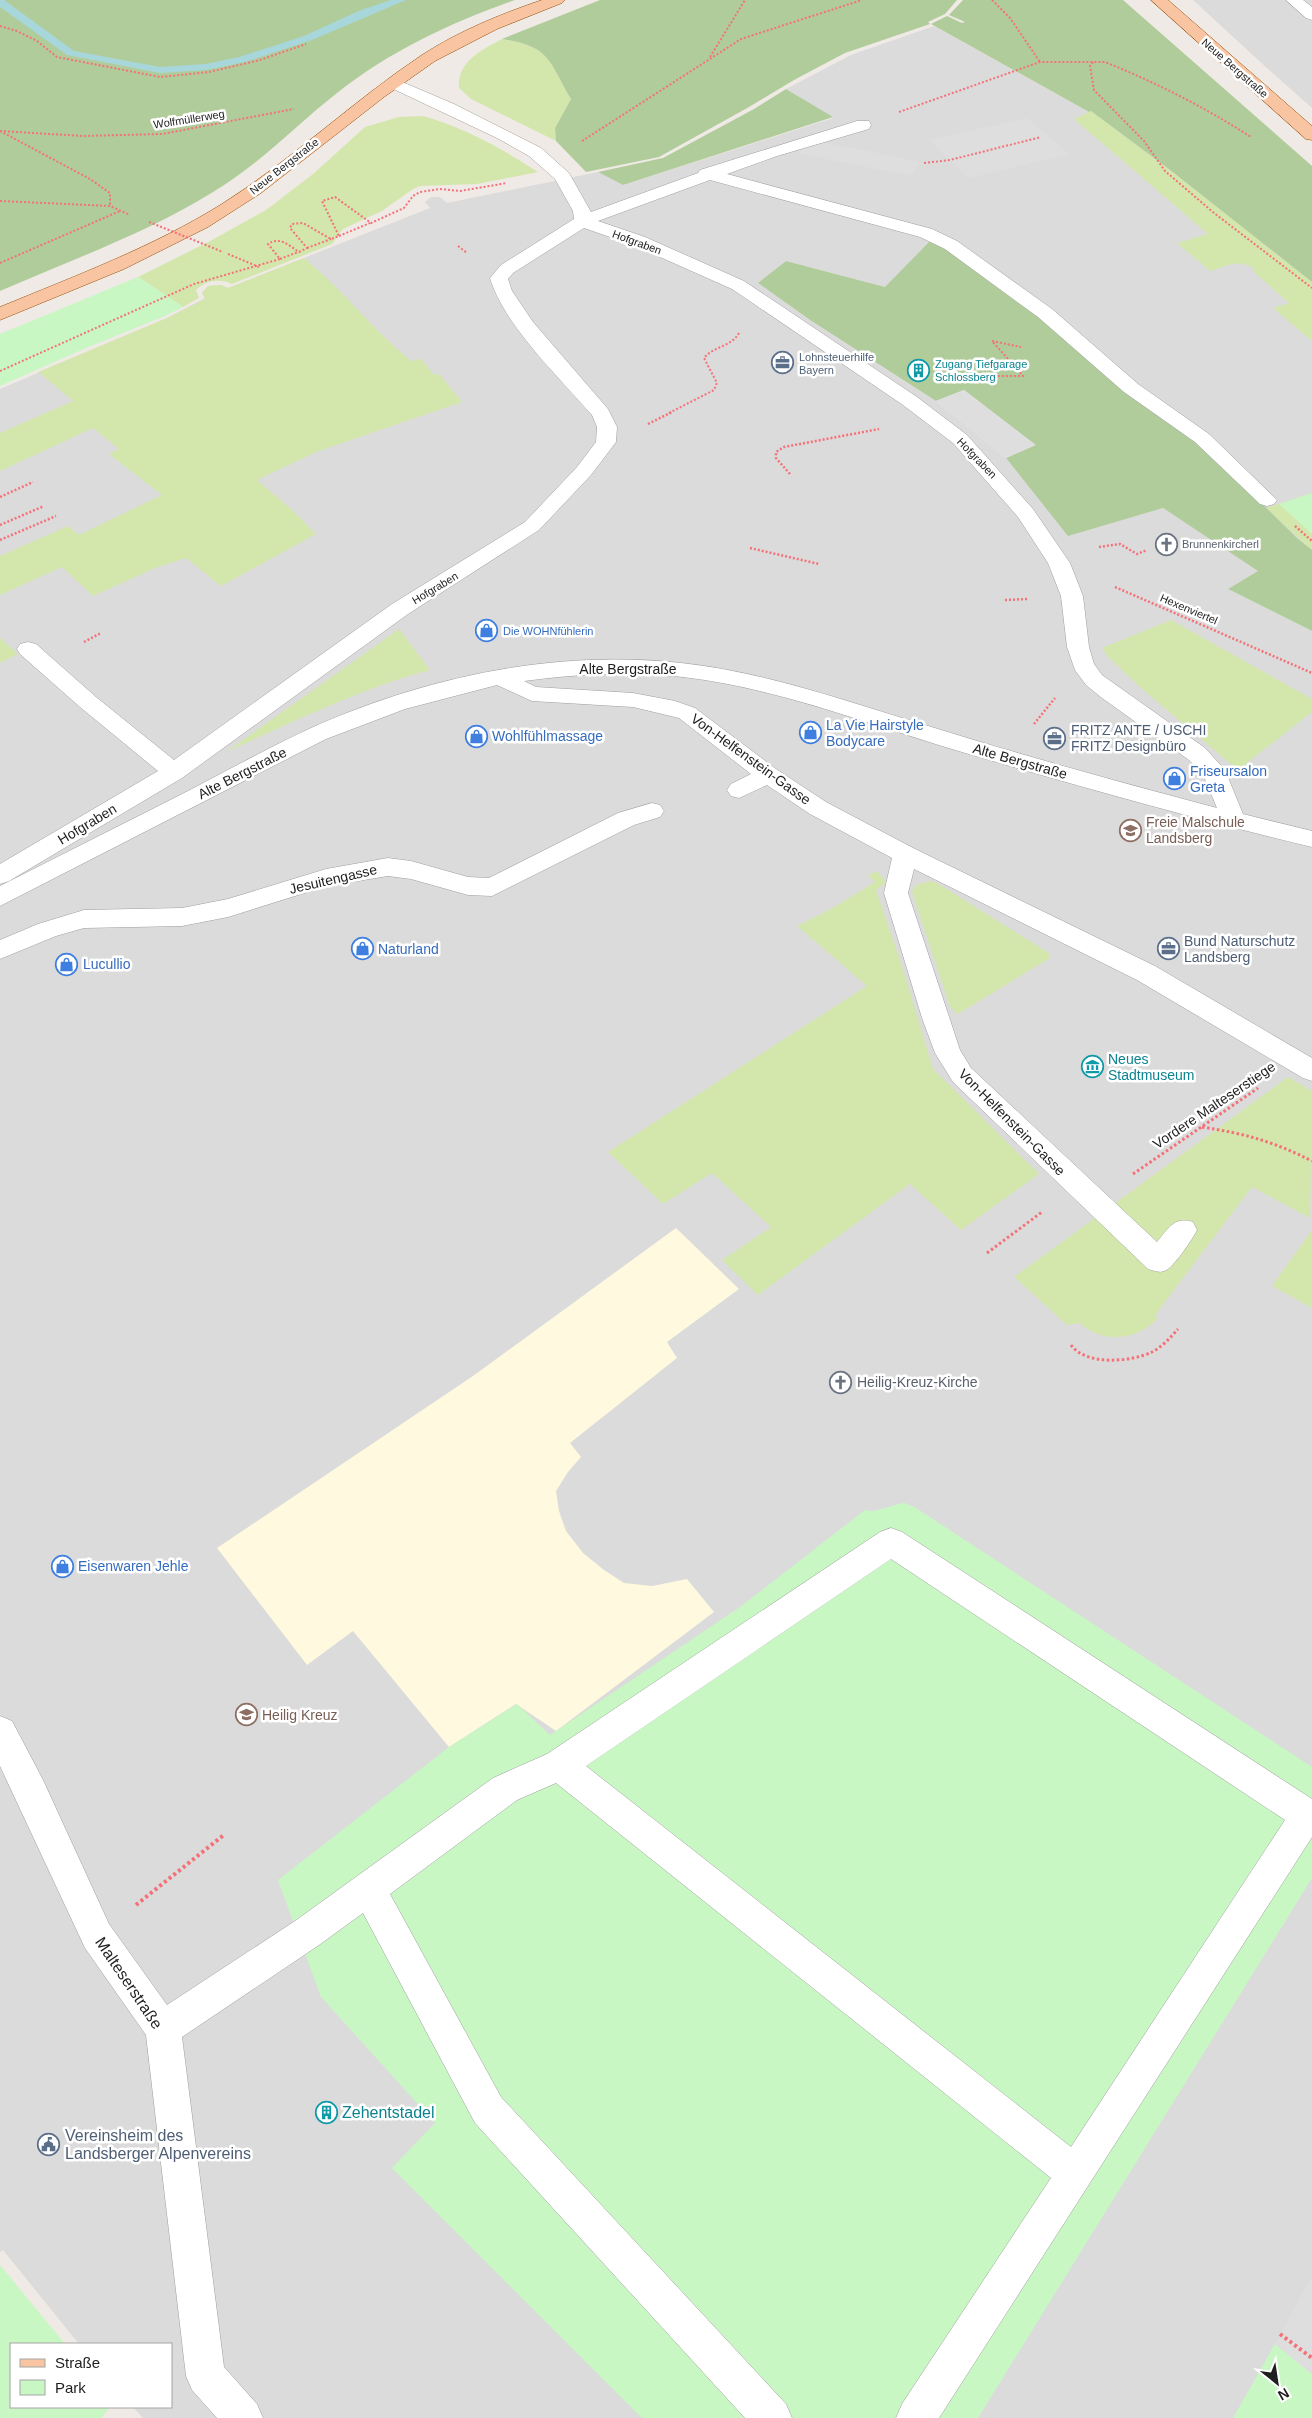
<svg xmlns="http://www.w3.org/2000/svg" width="1312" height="2418" font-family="Arial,sans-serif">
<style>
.residential{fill:#dcdbdb}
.education{fill:#fef9df}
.grass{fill:#d3e7ad}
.forest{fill:#b1cc9b}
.park{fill:#c8f7c4}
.parking{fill:#dedede}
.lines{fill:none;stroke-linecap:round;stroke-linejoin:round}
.stream{fill:#a7d7db;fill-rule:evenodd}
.minor-casing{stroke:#9f9f9f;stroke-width:1}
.major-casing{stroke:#924e07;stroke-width:1}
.path-far3{stroke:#f47178;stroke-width:2;stroke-dasharray:2 2;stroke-linecap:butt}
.path-far2{stroke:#f47178;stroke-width:2.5;stroke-dasharray:2 2;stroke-linecap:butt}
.path-far1{stroke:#f47178;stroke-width:3;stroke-dasharray:2.5 2.5;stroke-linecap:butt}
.path{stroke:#f47178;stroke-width:4;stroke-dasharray:3 3;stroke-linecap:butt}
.minor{fill:#fff;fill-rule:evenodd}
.major{fill:#f8c4a1;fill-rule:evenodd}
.path-bridge{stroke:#f47178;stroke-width:2;stroke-dasharray:2 2;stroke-linecap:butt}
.labels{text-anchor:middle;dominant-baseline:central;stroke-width:5;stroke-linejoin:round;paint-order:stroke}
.far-street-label{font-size:11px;fill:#1e1e1e;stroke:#fff}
.far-service-label{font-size:11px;fill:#4e5e75;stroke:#fff;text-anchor:start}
.far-culture-label{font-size:11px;fill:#0d838f;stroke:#fff;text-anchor:start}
.far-worship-label{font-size:11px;fill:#5b616d;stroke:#fff;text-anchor:start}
.far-shop-label{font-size:11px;fill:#366cbe;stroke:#fff;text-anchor:start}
.street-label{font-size:14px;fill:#1e1e1e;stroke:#fff}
.shop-label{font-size:14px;fill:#366cbe;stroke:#fff;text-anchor:start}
.service-label{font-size:14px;fill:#4e5e75;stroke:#fff;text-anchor:start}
.education-label{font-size:14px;fill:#785e54;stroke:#fff;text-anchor:start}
.culture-label{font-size:14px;fill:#0d838f;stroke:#fff;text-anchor:start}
.worship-label{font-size:14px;fill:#5b616d;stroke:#fff;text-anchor:start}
.near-street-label{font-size:16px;fill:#1e1e1e;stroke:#fff}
.near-culture-label{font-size:16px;fill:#0d838f;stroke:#fff;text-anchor:start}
.near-service-label{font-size:16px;fill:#4e5e75;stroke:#fff;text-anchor:start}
</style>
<rect width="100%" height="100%" fill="#efeae5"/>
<path class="residential" d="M1193 0H1312V108L1268 69Z
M934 26 1089 112 1091 111 1312 282V550L1296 537 885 287 786 261 758 283 810 320 936 401 1006 458 1068 535 1163 508 1259 571 1228 589 1312 631V2418H143L133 2407H171V2344H79L3 2250 0 2252V389L167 318 205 298 202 293 208 286 221 285 228 288 430 208 425 202 431 197H440L447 203 598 172 623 185 833 118 786 89 851 55Z"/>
<path class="education" d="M676 1228 739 1289 667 1342 677 1358 570 1443 581 1457 568 1472 556 1491 559 1511 566 1531 583 1553 604 1570 624 1583 652 1586 687 1579 714 1612 556 1731 516 1704 449 1747 353 1631 307 1665 217 1548 473 1376Z"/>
<path class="grass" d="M502 39C551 46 549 62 571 99L555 128 556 141 471 99 459 88C457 61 482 50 502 39Z
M1091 111 1170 170 1312 282V341L1273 308 1289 303 1255 273 1252 267C1233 259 1228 267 1210 271L1177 243 1208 234 1074 119Z
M423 116C463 127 503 149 538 172L477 184 420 186 413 189 382 211 343 229 332 244 232 284C220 278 206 280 196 290L199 298 183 307 138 277 212 240 266 210 313 174 365 127 399 117Z
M304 258C343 290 373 330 411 361L421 359 434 375 439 374 462 402 316 452 257 480 290 508 316 534 221 586 186 558 155 568 93 596 62 567 0 595V556L68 526 79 535 162 495 109 454 119 449 93 428 0 471V433L73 401 38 372 167 318 205 299 202 293 208 286 221 285 228 288Z
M1312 493V550L1266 508Z
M1171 620 1312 699V712L1238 770 1142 689 1107 656 1102 648Z
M399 629 430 670C359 689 293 722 226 752Z
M0 638 18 654 0 663Z
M877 871 886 882 876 890 901 963 933 1069 1039 1174 961 1230 910 1184 758 1295 722 1260 771 1227 712 1173 663 1204 608 1152 867 986 797 926 829 910 875 882 868 875Z
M930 881 937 883 1049 953 1050 958 958 1014 950 1007 912 892 916 885Z
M1288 1077 1312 1091 1310 1218 1252 1187 1164 1303 1155 1316 1158 1318C1137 1341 1103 1344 1080 1323L1067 1325 1014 1277Z
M1312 1230V1308L1272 1286Z"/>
<path class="forest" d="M0 0H515C452 22 390 51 337 93 296 125 259 165 213 192 147 233 71 260 0 291Z
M600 0H957L945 14 928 22 930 24 845 53 794 80 749 107 659 157 586 172 556 141 555 128 571 99C549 62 551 46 502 39Z
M963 0H1123L1312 166V282L1170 170 1091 111 1089 112 931 24 947 16 962 23 965 22 949 15Z
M786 89 833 117 623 185 598 172 663 158 754 109Z
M932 239 1039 312 1197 440 1296 537 1312 550V631L1228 589 1258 571 1163 508 1068 536 1006 458 1035 445 964 390 936 401 810 320 758 283 786 261 885 287Z"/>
<path class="park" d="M138 277 183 307 165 316 86 348 0 386V334Z
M1312 493V534L1279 504Z
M905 1503 916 1508 1312 1767V1878L978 2418H642L392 2168 435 2123 321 1997 278 1880 449 1747 517 1704 550 1735 740 1607 865 1510C874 1514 892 1504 905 1503Z
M0 2265 65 2344H11V2407H110L101 2418H0Z
M1275 2344 1312 2374V2418H1233Z"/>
<path class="parking" d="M1027 118 1069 154 969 178 929 140Z
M814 141 868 151 920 162 911 176 796 153Z
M964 390 1036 445 1006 458 936 401Z
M1312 2276V2374L1275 2344Z"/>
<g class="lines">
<path class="stream" d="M0 0H4L74 51 160 67 206 64 239 57 304 36 361 10 391 0H406L312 40 245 62 206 70 160 73 67 55 0 7Z"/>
<defs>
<path id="minor" d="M1286 0H1303L1312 7V20L1306 18Z
M393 78 454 104 541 148 569 173 591 212 698 173 700 170 857 121H869L871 125 869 129 777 156 727 174 932 229 957 241 1052 309 1138 384 1209 434 1277 500 1274 504 1267 506 1260 504 1195 442 1124 392 1038 317 945 249 920 237 710 180 598 221 645 237 744 281 917 397 967 435 1033 509 1070 563 1083 596 1089 647 1094 664 1102 675 1205 748 1225 770 1243 814 1312 831V847C1195 819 1078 786 962 752 870 725 778 688 683 677 629 671 577 674 524 681L536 687 633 693 675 701 695 708 776 769 826 802 913 848 1155 966 1312 1058V1081L1303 1078 1137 980 914 869 908 893 960 1050 971 1068 1157 1242C1168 1229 1174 1216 1193 1222L1197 1230C1192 1240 1176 1263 1168 1269 1161 1274 1155 1271 1148 1269L953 1082 935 1053 922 1018 884 893 892 858 810 814 767 785 739 798 731 796 727 790 731 784 751 774 679 718 633 707 532 701 497 685 405 709 326 739 0 906V886C63 854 127 822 190 790 230 769 270 747 311 728 425 677 556 649 681 663 765 672 845 701 925 725 1021 755 1119 782 1217 808L1203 774 1189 760 1102 698 1086 685 1075 670 1067 647 1061 596 1048 563 1018 517 953 443 903 405 732 289 633 245 584 228 513 273 508 279 512 291 533 322 608 409 617 427 616 442 591 475 539 530 408 614 182 778 9 881 0 884V864L158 771 80 707 20 654 17 649 20 644 28 642 36 644 96 697 174 760 392 604 525 522 577 467 596 442 597 427 592 415C559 377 504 325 490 278L501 265 574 219 573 211 555 179 529 156 497 138 387 86 385 83 387 80Z
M652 803 660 805 664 811 660 817 634 825 492 896 468 895 411 879 388 876 327 886 228 917 182 926 84 928 56 936 0 959V940L38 924 84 910 182 908 228 899 326 869 388 858 411 861 468 877 489 878 618 813Z
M891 1528 902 1532 1312 1799V1837L939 2418H896L902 2404 1051 2178 556 1783 517 1800 390 1894 501 2097 786 2404 792 2418H745L475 2123 363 1913 319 1945 182 2037 224 2367 257 2404 263 2418H217L192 2390 186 2376 146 2035 85 1948 0 1766V1716L12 1721 43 1780 109 1924 167 2005 295 1921 493 1778 547 1754 880 1532ZM891 1559 1285 1820 1071 2147 586 1766Z"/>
<path id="major" d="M542 0H565L562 3 497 29 435 61 384 97 261 193 208 227 124 269 0 320V307C75 276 153 247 222 204 293 159 353 101 422 55 459 31 501 14 542 0Z
M1151 0H1168L1312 126V140L1306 139Z"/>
</defs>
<use href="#minor" class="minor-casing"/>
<use href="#major" class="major-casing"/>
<path class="path-far3" d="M992 0 1010 18 1040 62
M0 26 17 31 37 41 57 57 160 77 209 72 260 60 306 44
M710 57 745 0
M1093 62 1090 66 1094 90 1144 141 1165 171 1214 213 1312 288
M899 112 1040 62H1105C1157 83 1204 107 1251 137
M0 131 83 136 162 134 294 109
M0 131 90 179 110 193V206
M582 141 741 39 862 0
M924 163 950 160 1041 137
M0 201 110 206 130 215
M339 236 370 223
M458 246 467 253
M307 248 331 239
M228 254 259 267
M280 259 298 252
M0 263 120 211
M0 371 194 284 280 259 268 244C280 236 288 245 299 252L307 248 290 228 292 224 303 223 331 239 339 236 322 201 335 197 371 223 404 208 413 196 420 192 440 189 460 191 507 183
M936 372 939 370 937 365
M951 381 961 376H1023L992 341 1021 347
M669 413 714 390 717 383 704 358C714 346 731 347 739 333"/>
<path class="path-far2" d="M648 424 672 412
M790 474 776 458V452L784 447 879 429
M0 497 33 482
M0 525 44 506
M1295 526 1312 541
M0 540 56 516
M1099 547 1120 544 1137 554 1147 550
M750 548 819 564
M1115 587 1312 673
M1005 600 1027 599
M84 642 101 633
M1034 724 1055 698"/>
<path class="path-far1" d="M1202 1127C1246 1134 1272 1141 1312 1161
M1133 1174 1258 1088
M987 1253 1042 1212
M1071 1345C1086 1366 1131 1362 1152 1352 1162 1347 1170 1338 1178 1329"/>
<path class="path" d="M136 1905 225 1834
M1280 2334 1312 2358"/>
<use href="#minor" class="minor"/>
<use href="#major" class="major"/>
<path class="path-bridge" d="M149 222 223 252"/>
</g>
<defs>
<symbol id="office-ring" viewBox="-11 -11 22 22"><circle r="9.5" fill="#fff" stroke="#5c6f8a" stroke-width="1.5"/><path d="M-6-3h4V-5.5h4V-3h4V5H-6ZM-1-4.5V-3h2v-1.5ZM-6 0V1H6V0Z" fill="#5c6f8a"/></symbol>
<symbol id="building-ring" viewBox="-11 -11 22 22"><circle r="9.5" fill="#fff" stroke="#0f9aa8" stroke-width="1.5"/><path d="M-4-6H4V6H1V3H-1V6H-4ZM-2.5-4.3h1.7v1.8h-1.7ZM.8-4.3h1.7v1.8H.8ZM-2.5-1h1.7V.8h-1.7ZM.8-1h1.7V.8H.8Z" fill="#0f9aa8"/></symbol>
<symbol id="church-ring" viewBox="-11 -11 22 22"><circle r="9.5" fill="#fff" stroke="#6b7280" stroke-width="1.5"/><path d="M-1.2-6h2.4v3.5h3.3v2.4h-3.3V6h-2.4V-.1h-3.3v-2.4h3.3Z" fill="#6b7280"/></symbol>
<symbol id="shop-ring" viewBox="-11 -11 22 22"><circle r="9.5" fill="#fff" stroke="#3f7fe0" stroke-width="1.5"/><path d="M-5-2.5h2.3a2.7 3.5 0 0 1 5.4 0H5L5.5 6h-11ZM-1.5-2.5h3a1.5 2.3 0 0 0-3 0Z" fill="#3f7fe0"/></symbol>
<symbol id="school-ring" viewBox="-11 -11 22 22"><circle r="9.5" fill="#fff" stroke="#8d6e63" stroke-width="1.5"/><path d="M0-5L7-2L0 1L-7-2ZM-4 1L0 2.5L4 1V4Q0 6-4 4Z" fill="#8d6e63"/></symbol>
<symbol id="museum-ring" viewBox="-11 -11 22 22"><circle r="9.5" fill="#fff" stroke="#0f9aa8" stroke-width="1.5"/><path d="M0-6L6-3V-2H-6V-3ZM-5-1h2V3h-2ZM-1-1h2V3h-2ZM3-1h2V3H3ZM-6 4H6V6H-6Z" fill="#0f9aa8"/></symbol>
<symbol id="civic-ring" viewBox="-11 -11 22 22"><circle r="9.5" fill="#fff" stroke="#5c6f8a" stroke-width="1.5"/><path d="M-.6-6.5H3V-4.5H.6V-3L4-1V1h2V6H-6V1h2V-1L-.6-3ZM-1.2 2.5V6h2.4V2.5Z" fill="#5c6f8a"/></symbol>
</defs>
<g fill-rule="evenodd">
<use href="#office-ring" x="770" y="350" width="25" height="25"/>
<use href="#building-ring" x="906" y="358" width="25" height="25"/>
<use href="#church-ring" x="1154" y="532" width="25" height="25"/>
<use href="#shop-ring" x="474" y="618" width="25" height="25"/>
<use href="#shop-ring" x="798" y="720" width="25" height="25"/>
<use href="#shop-ring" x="464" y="724" width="25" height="25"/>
<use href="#office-ring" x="1042" y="726" width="25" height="25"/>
<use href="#shop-ring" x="1162" y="766" width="25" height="25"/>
<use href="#school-ring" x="1118" y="818" width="25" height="25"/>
<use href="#shop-ring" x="350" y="936" width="25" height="25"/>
<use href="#office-ring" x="1156" y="936" width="25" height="25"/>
<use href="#shop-ring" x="54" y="952" width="25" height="25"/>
<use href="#museum-ring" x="1080" y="1054" width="25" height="25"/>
<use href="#church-ring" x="828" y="1370" width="25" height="25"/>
<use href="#shop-ring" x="50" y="1554" width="25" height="25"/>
<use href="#school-ring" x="234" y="1702" width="25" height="25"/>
<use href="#building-ring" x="314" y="2100" width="25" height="25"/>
<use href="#civic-ring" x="36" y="2132" width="25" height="25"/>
</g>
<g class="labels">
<g class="far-street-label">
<text transform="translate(1235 68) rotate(41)">Neue Bergstraße</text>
<text transform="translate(189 119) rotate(-9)">Wolfmüllerweg</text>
<text transform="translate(284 166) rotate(-38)">Neue Bergstraße</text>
<text transform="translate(637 242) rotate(20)">Hofgraben</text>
<text transform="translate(977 458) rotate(46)">Hofgraben</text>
<text transform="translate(435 588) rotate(-31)">Hofgraben</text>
<text transform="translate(1189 609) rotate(23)">Hexenviertel</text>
</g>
<g class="far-service-label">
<text x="799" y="357">Lohnsteuerhilfe<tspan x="799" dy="13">Bayern</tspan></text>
</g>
<g class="far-culture-label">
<text x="935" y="364">Zugang Tiefgarage<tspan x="935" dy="13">Schlossberg</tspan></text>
</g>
<g class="far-worship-label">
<text x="1182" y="544">Brunnenkircherl</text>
</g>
<g class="far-shop-label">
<text x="503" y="631">Die WOHNfühlerin</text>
</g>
<g class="street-label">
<text x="628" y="669">Alte Bergstraße</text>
<text transform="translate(751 759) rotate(36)">Von-Helfenstein-Gasse</text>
<text transform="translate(1020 761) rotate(16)">Alte Bergstraße</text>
<text transform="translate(242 773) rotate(-27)">Alte Bergstraße</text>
<text transform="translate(87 824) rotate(-31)">Hofgraben</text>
<text transform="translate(333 879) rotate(-13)">Jesuitengasse</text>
<text transform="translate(1214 1105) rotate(-34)">Vordere Malteserstiege</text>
<text transform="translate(1012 1122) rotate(45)">Von-Helfenstein-Gasse</text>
</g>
<g class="shop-label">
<text x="826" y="725">La Vie Hairstyle<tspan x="826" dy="16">Bodycare</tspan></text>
<text x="492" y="736">Wohlfühlmassage</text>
<text x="1190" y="771">Friseursalon<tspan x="1190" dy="16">Greta</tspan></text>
<text x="378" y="949">Naturland</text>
<text x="83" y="964">Lucullio</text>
<text x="78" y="1566">Eisenwaren Jehle</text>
</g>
<g class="service-label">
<text x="1071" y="730">FRITZ ANTE / USCHI<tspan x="1071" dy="16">FRITZ Designbüro</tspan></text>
<text x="1184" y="941">Bund Naturschutz<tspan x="1184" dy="16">Landsberg</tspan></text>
</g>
<g class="education-label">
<text x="1146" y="822">Freie Malschule<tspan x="1146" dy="16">Landsberg</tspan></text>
<text x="262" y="1715">Heilig Kreuz</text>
</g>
<g class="culture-label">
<text x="1108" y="1059">Neues<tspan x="1108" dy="16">Stadtmuseum</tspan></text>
</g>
<g class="worship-label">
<text x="857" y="1382">Heilig-Kreuz-Kirche</text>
</g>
<g class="near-street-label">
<text transform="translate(129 1983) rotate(56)">Malteserstraße</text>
</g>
<g class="near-culture-label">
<text x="342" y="2112">Zehentstadel</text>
</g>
<g class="near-service-label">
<text x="65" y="2135">Vereinsheim des<tspan x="65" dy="18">Landsberger Alpenvereins</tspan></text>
</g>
</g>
<rect x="10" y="2343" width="162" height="65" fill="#ffffff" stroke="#a5a5a5"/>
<rect x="20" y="2359" width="25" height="8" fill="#f8c4a1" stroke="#a5a5a5"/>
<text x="55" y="2368" font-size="15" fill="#1e1e1e">Straße</text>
<rect x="20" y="2380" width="25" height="15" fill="#c8f7c4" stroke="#a5a5a5"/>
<text x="55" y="2393" font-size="15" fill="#1e1e1e">Park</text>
<g transform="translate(1277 2383) rotate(150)" stroke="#ffffff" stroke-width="4" paint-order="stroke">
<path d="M0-4L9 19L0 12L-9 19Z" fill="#1e1e1e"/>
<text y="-8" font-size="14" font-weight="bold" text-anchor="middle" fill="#1e1e1e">N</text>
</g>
</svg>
